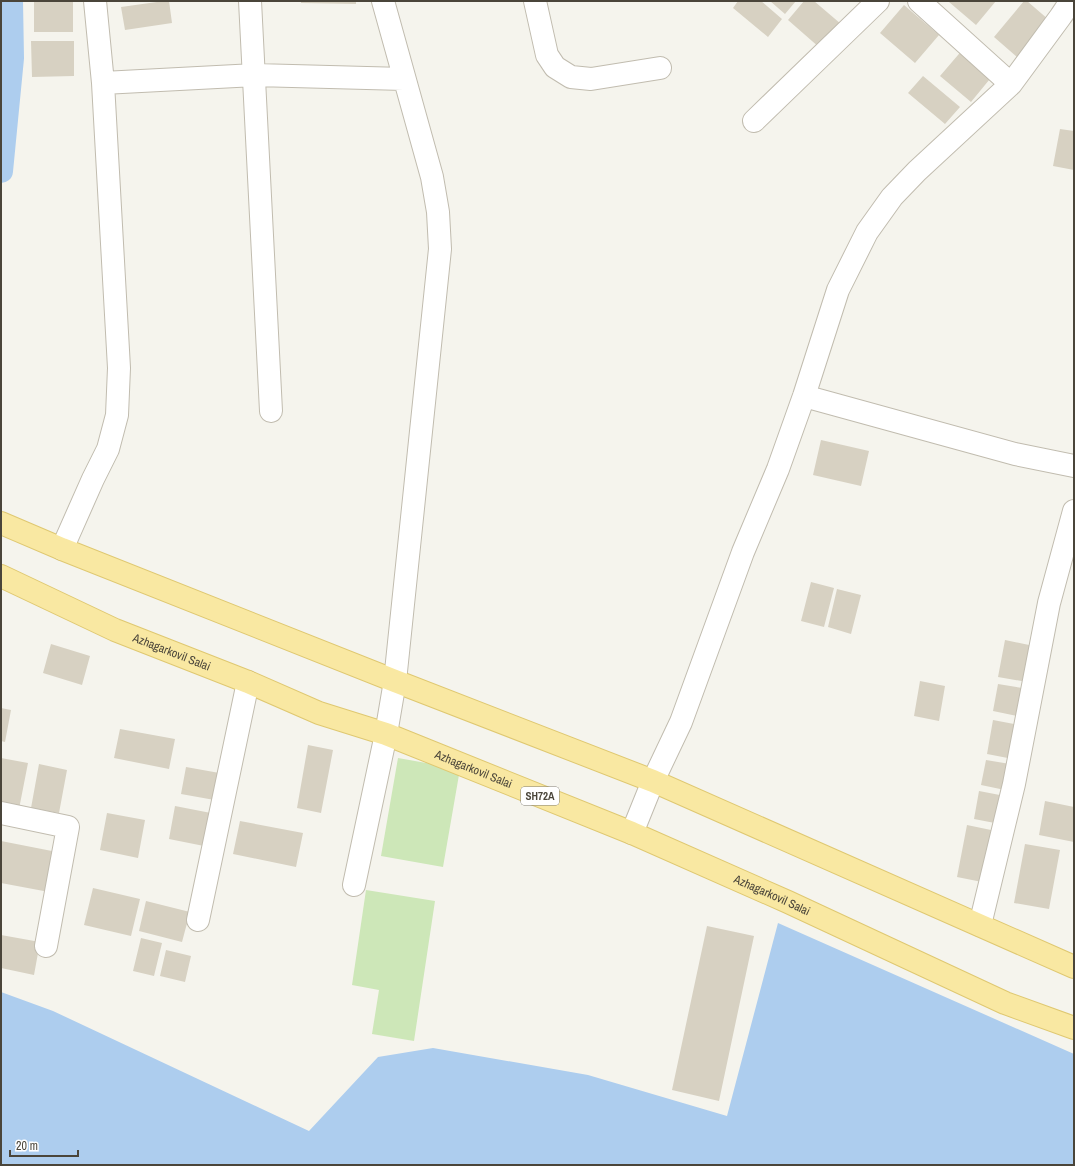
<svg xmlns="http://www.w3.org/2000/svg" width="1075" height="1166" font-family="'Archivo Narrow',sans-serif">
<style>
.green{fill:#cde7b8}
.water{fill:#adcdee}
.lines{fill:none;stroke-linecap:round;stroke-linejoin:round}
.canal{stroke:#adcdee;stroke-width:24}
.building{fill:#d7d1c2}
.minor-casing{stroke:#c1bcaf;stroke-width:24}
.major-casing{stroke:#dfc871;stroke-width:24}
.minor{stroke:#fff;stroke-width:22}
.major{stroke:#f9e8a2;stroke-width:22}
.labels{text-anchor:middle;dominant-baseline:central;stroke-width:3;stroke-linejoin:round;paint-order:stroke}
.shield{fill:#fff;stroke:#807d75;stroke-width:1}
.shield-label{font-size:11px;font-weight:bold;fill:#4a453a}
.street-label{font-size:12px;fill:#4a453a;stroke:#fff}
</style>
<rect width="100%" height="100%" fill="#f5f4ed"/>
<path class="green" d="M398 758 460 769 443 867 381 856Z
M366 890 435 901 414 1041 372 1034 379 990 352 985Z"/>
<path class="water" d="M778 923 1074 1054V1165H1V992L53 1011 309 1131 378 1057 433 1048 588 1075 727 1116Z"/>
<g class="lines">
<path class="canal" d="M1 171 12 58 11 1"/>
</g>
<path class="building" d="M34 1H73V32H34Z
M164 1H169L172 23 125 30 121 7Z
M301 1H356V4L301 3Z
M738 1H761L782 19 768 37 733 8Z
M770 1H796L785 14Z
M804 1H814L841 24 820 48 788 20Z
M950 1H996L976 25 949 2Z
M1024 1H1027L1049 20 1017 57 994 37Z
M904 5 939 35 915 63 880 33Z
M31 41H74V76L32 77Z
M964 48 994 74 971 102 940 76Z
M923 76 960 107 945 124 908 93Z
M1060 129 1074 131V170L1053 166Z
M821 440 869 451 861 486 813 475Z
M811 582 834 588 824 627 801 621Z
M837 589 861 595 851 634 828 627Z
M1005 640 1034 646 1027 682 998 677Z
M51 644 90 656 82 685 43 673Z
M920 681 945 686 939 721 914 716Z
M998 684 1022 688 1017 716 993 711Z
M1 708 11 710 5 742 1 741Z
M993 720 1019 725 1013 759 987 754Z
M120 729 175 739 169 769 114 758Z
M308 745 333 750 321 813 297 808Z
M1 758 28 763 19 809 1 806Z
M986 760 1010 764 1005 790 981 785Z
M39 764 67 770 59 813 31 808Z
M186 767 225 774 220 801 181 794Z
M979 791 1005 796 1000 824 974 819Z
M1045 801 1074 807V842L1039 835Z
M175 806 216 814 209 847 169 839Z
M107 813 145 820 138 858 100 850Z
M240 821 303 833 296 867 233 854Z
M967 825 991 830 982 882 957 877Z
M1 841 57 852 49 892 1 883Z
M1025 844 1060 850 1049 909 1014 903Z
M93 888 140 899 131 936 84 925Z
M146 901 190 912 182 942 139 931Z
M707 926 754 936 719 1101 672 1090Z
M1 935 40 942 34 975 1 968Z
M141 938 162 943 154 976 133 971Z
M166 950 191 956 185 982 160 976Z"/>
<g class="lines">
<defs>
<path id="minor" d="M250 1 271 411
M535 1 547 55 555 67 571 77 591 79 660 68
M919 1 1011 84
M103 83 255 75 404 79
M754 121 878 1
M804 396 1015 454 1074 466
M62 549 93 479 108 449 117 415 119 368 103 83 95 1
M1 813 68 827 46 946
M632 833 653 781 681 722 743 552 778 469 804 396 838 290 867 232 892 197 917 171 1011 84 1061 16 1071 1
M354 885 386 734 395 681 440 249 438 212 432 177 383 1
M198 920 248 682
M980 925 1014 784 1049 603 1074 511"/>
<g id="major">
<path d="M1 523 62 549 395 681 653 781 1074 967"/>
<path id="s1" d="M1 576 115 630 248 682 319 713 386 734 632 833 788 902 1005 1003 1074 1028"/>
</g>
</defs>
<use href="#minor" class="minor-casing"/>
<use href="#major" class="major-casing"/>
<use href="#minor" class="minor"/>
<use href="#major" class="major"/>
</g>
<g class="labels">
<rect class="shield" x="521" y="787" width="38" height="18" rx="3"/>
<g class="shield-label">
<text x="540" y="796">SH72A</text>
</g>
<g class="street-label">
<text stroke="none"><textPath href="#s1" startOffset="187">Azhagarkovil Salai</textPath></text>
<text stroke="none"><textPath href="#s1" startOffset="511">Azhagarkovil Salai</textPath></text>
<text stroke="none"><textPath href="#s1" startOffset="835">Azhagarkovil Salai</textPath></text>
</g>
</g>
<rect width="1075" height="1166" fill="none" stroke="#4a453a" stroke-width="4"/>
<path d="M10 1150v6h68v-6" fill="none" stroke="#4a453a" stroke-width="2"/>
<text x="16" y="1150" font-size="12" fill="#4a453a" stroke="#ffffff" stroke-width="3" paint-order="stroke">20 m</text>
</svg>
